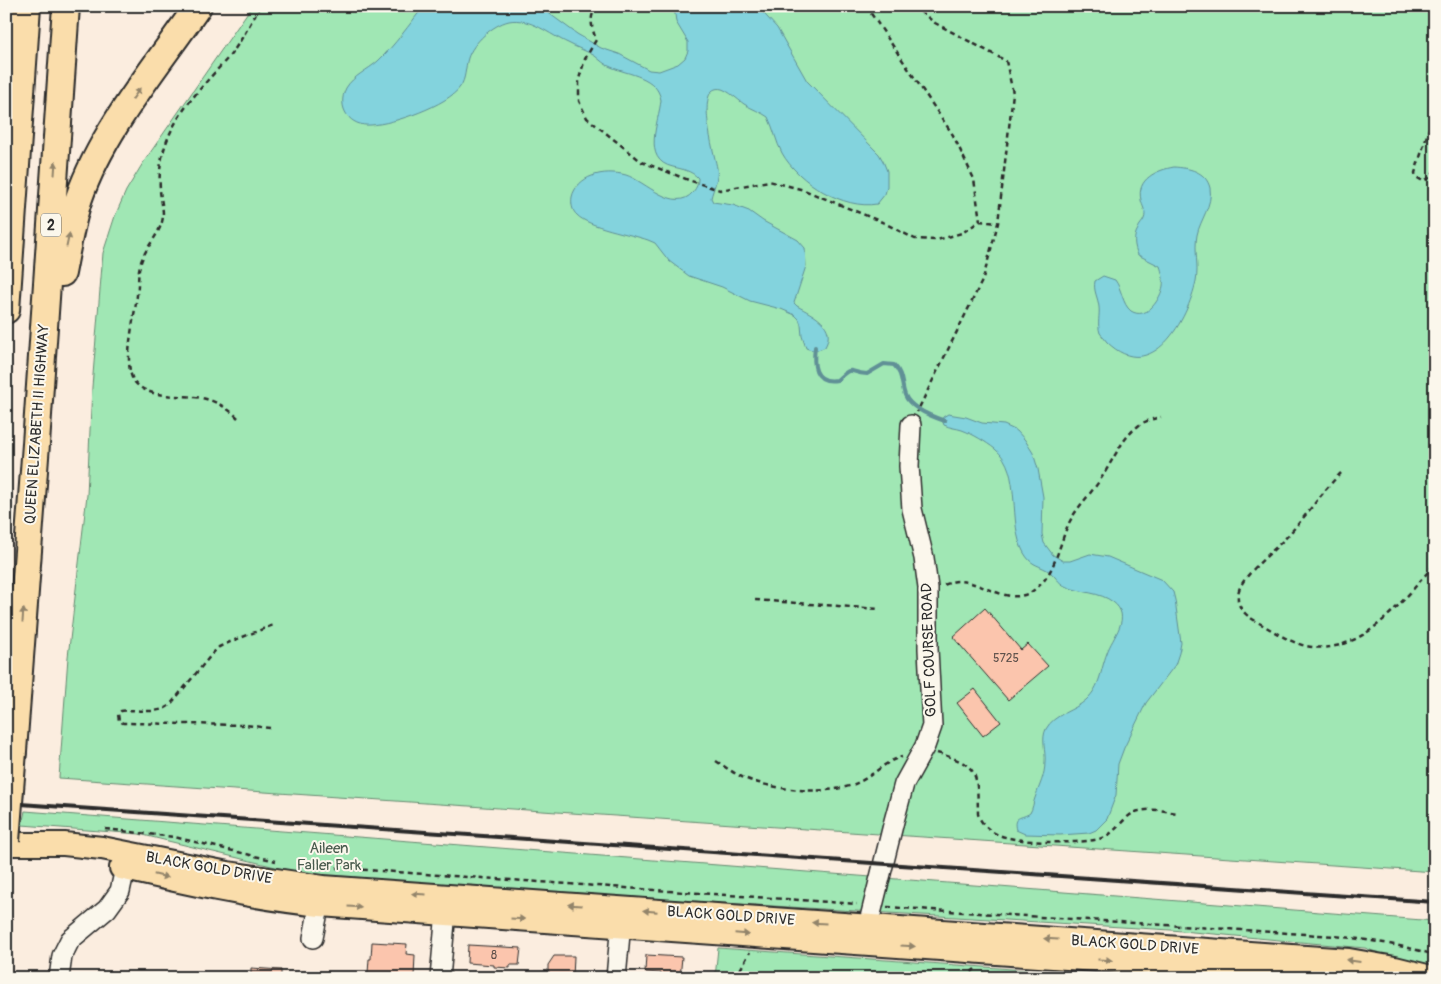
<svg xmlns="http://www.w3.org/2000/svg" width="1441" height="984" font-family="Pangolin,sans-serif">
<style>
.green{fill:#a0e7b4;stroke:#668970}
.water{fill:#83d3dd;stroke:#609096}
.lines{fill:none;stroke-linecap:round;stroke-linejoin:round}
.stream{stroke:#609096;stroke-width:4}
.building{fill:#fbc5ad;stroke:#2b2b2b}
.minor-casing{stroke:#2b2b2b;stroke-width:22}
.major-casing{stroke:#2b2b2b;stroke-width:26}
.highway-casing{stroke:#2b2b2b;stroke-width:30}
.path{stroke:#2b2b2b;stroke-width:2.5;stroke-dasharray:5 4;stroke-linecap:butt}
.minor{stroke:#fbf7ec;stroke-width:19}
.major{stroke:#faddab;stroke-width:22}
.highway{stroke:#faddab;stroke-width:26}
.rail{stroke:#2b2b2b;stroke-width:4}
.highway-bridge-casing{stroke:#2b2b2b;stroke-width:30;stroke-linecap:butt}
.highway-bridge{stroke:#faddab;stroke-width:26}
.oneway{fill:#92846b}
.labels{text-anchor:middle;dominant-baseline:central;stroke-width:4;stroke-linejoin:round;paint-order:stroke}
.number-label{font-size:12px;fill:#5f524c}
.shield{fill:#fbf7ec;stroke:#696865;stroke-width:1}
.shield-label{font-size:14px;font-weight:bold;fill:#2b2b2b}
.street-label{font-size:15px;fill:#2b2b2b;stroke:#fbf7ec}
.park-label{font-size:15px;fill:#485a4d;stroke:#fbf7ec}
</style>
<rect width="100%" height="100%" fill="#fbeddf"/>
<filter id="ink" filterUnits="userSpaceOnUse"><feTurbulence type="fractalNoise" baseFrequency=".02" numOctaves="2"/><feDisplacementMap in="SourceGraphic" scale="10" xChannelSelector="R" yChannelSelector="G"/><feConvolveMatrix kernelMatrix="1 2 1 2 8 2 1 2 1" color-interpolation-filters="sRGB"/></filter>
<g filter="url(#ink)">
<path class="green" d="M252 6H1435V872L59 778 68 657 87 495 92 387 103 253 115 216 126 191 143 163Z
M25 811 1435 921V974L1365 948 1171 930 325 879 139 834 22 825Z
M718 948 1124 977V978H715Z"/>
<path class="water" d="M424 6H539L577 34 601 48 619 54 649 70 659 71 678 64 685 58 688 51V42L676 22 674 6H757L777 28 807 81 879 154 883 161 887 171V187L885 194 877 204C844 210 798 182 782 153 776 142 774 129 768 117 761 112 752 109 744 104 737 99 730 92 722 89 693 82 715 156 717 168 719 178 713 189 711 198L713 202 733 205 749 211 763 221 798 240 805 248 806 266 794 303 797 306C813 315 837 325 825 347 818 351 813 351 806 348L802 336 801 325 799 319 795 315 781 309 750 301 722 287 689 276 669 261 655 243 648 240C631 234 588 227 577 215 572 211 571 203 572 197 574 187 583 179 592 176 602 172 615 172 626 175 645 181 675 214 693 192 697 187 698 184 698 178 692 171 682 169 673 167 641 160 659 122 661 100 657 76 629 75 611 67 605 65 600 60 595 56 587 51 577 48 568 43 550 35 530 17 509 21 492 25 473 43 468 58 465 68 466 79 460 87 448 105 393 124 371 125 350 127 336 108 346 88 353 76 368 70 378 61 395 45 409 25 424 6Z
M1174 167C1189 168 1206 171 1210 188 1213 205 1200 220 1197 235 1194 251 1199 266 1196 281 1188 319 1152 386 1107 342 1105 339 1102 336 1100 333 1097 324 1100 315 1099 307 1098 297 1093 291 1095 281L1103 276 1115 280C1122 289 1122 304 1131 311 1147 321 1161 298 1163 286 1164 279 1162 272 1160 266L1138 255C1134 246 1133 237 1138 229 1139 225 1143 222 1144 219 1147 212 1142 206 1141 200 1136 179 1157 170 1174 167Z
M948 414 966 417 982 423 1004 425 1017 431 1025 440 1033 453 1038 469 1043 497 1042 534 1044 543 1053 555 1063 561H1070L1090 554 1108 557 1162 580 1173 592 1175 600 1181 643 1179 653 1175 665 1146 703 1124 748 1118 764 1116 795 1107 819 1096 830 1089 833 1060 835 1025 834 1016 830C1012 815 1022 819 1030 813 1033 808 1033 803 1035 798 1039 786 1045 776 1045 762 1046 751 1041 739 1046 729 1054 714 1074 711 1086 700 1101 686 1100 671 1107 653 1112 637 1133 617 1113 602 1100 592 1082 593 1067 587 1057 583 1055 574 1047 570 1036 564 1031 565 1024 553 1007 523 1023 471 995 449 986 442 973 434 962 430 956 428 950 428 944 425L942 420 943 417Z"/>
<g class="lines">
<path class="stream" d="M815 347C813 363 813 384 837 380 854 364 848 373 867 374L884 364 894 365C903 374 901 384 905 395 910 408 933 417 945 421"/>
</g>
<path class="building" d="M985 608 1021 650 1028 644 1048 666 1008 700 953 637Z
M975 689 1001 722 983 736 957 703Z
M372 942 407 944 406 954 415 955 414 977 368 973 369 959H371Z
M468 945 521 948 519 965H510V968L494 967V965L467 963Z
M646 955 682 957 680 978H661V973L645 972Z
M554 956H574L573 978H551V974L548 972V965Z
M251 968 281 970V978H251Z"/>
<g class="lines">
<defs>
<path id="minor" d="M868 926 894 821 904 784 925 746 932 726 928 649V588L924 558 912 509 909 466 911 425
M313 938 322 891
M59 978 62 956 70 940 107 909 120 891 128 855
M440 978 447 900
M616 978 622 912"/>
<path id="major" d="M6 844H64L102 848 228 873 323 887 1349 960 1395 968 1435 978
M121 868C187 883 253 898 320 905L1350 978"/>
<path id="highway" d="M6 18 7 67
M62 273C67 248 71 222 79 198 103 129 157 66 198 6
M6 310 27 6
M13 751 36 444 66 6"/>
</defs>
<use href="#minor" class="minor-casing"/>
<use href="#major" class="major-casing"/>
<use href="#highway" class="highway-casing"/>
<path class="path" d="M597 6C588 18 592 27 596 40L585 59 579 79V101L587 118 642 162 691 181 720 190 769 181 804 190 882 222 915 239 937 240 962 233 980 221 998 223
M866 6 953 135 974 179 980 221
M913 6 935 23 1006 61 1013 93 998 223 983 279 917 412
M1435 110 1415 173 1416 177 1423 181 1428 179 1435 170
M238 418C228 408 216 401 202 398 181 394 148 400 134 381 122 364 135 316 137 295 139 284 137 273 141 262 146 247 158 236 162 222 165 211 160 199 160 188 158 166 164 142 176 122 190 98 209 79 228 58 241 42 250 24 260 6
M1341 473C1323 491 1309 512 1292 531 1279 547 1245 572 1239 590 1234 607 1246 616 1259 623 1274 631 1289 642 1306 646 1362 658 1403 600 1435 564
M944 585C949 583 953 581 958 581 982 581 1008 606 1031 592 1055 578 1058 546 1069 523 1077 507 1090 495 1100 480 1111 464 1122 438 1137 427 1143 421 1153 419 1161 417
M755 600 879 609
M270 728 245 725 123 723 119 721 118 714 121 711C137 708 156 716 170 705L212 654 219 647 230 642 273 625
M937 753C980 765 977 773 978 814 981 824 989 831 999 835 1018 843 1083 845 1102 838 1117 833 1124 814 1139 811 1151 808 1165 811 1177 813
M716 761C724 766 733 773 742 777 771 790 830 797 859 782 874 775 885 761 902 757
M105 829 174 837 276 861
M309 866 857 904
M887 907 1335 936C1369 940 1402 945 1435 955
M737 978 740 970 750 952
M965 978 975 969"/>
<use href="#minor" class="minor"/>
<use href="#major" class="major"/>
<use href="#highway" class="highway"/>
<path class="rail" d="M6 803 1435 902"/>
<defs>
<path id="highway-bridge" d="M6 841 13 751"/>
</defs>
<use href="#highway-bridge" class="highway-bridge-casing"/>
<use href="#highway-bridge" class="highway-bridge"/>
</g>
<defs><path id="oneway-solid" d="M-6-.8H1V-3.2L6.5 0L1 3.2V.8H-6Z" transform="scale(1.25)"/></defs>
<g class="oneway">
<use href="#oneway-solid" transform="translate(136 94) rotate(-55)"/>
<use href="#oneway-solid" transform="translate(55 168) rotate(-86)"/>
<use href="#oneway-solid" transform="translate(68 240) rotate(-78)"/>
<use href="#oneway-solid" transform="translate(23 615) rotate(-86)"/>
<use href="#oneway-solid" transform="translate(161 876) rotate(13)"/>
<use href="#oneway-solid" transform="translate(419 894) rotate(-176)"/>
<use href="#oneway-solid" transform="translate(575 905) rotate(-176)"/>
<use href="#oneway-solid" transform="translate(355 907) rotate(4)"/>
<use href="#oneway-solid" transform="translate(650 911) rotate(-175)"/>
<use href="#oneway-solid" transform="translate(518 919) rotate(4)"/>
<use href="#oneway-solid" transform="translate(819 923) rotate(-176)"/>
<use href="#oneway-solid" transform="translate(742 934) rotate(5)"/>
<use href="#oneway-solid" transform="translate(1051 939) rotate(-176)"/>
<use href="#oneway-solid" transform="translate(908 946) rotate(4)"/>
<use href="#oneway-solid" transform="translate(1105 960) rotate(4)"/>
<use href="#oneway-solid" transform="translate(1353 961) rotate(-172)"/>
</g>
</g>
<g class="labels">
<g class="number-label">
<text x="1006" y="658">5725</text>
<text x="494" y="955">8</text>
</g>
<rect class="shield" x="41" y="213.5" width="20" height="23" rx="4"/>
<g class="shield-label">
<text x="51" y="225">2</text>
</g>
<g class="street-label">
<text transform="translate(37 424) rotate(-86)">QUEEN ELIZABETH II HIGHWAY</text>
<text transform="translate(929 650) rotate(-92)">GOLF COURSE ROAD</text>
<text transform="translate(209 868) rotate(10)">BLACK GOLD DRIVE</text>
<text transform="translate(731 916) rotate(4)">BLACK GOLD DRIVE</text>
<text transform="translate(1135 945) rotate(4)">BLACK GOLD DRIVE</text>
</g>
<g class="park-label">
<text x="329" y="848">Aileen<tspan x="329" dy="17">Faller Park</tspan></text>
</g>
</g>
<rect width="1441" height="984" fill="none" stroke="#fbf7ec" stroke-width="25"/>
<rect x="12" y="12" width="1416" height="959" fill="none" stroke="#2b2b2b" stroke-width="2" filter="url(#ink)"/>
</svg>
